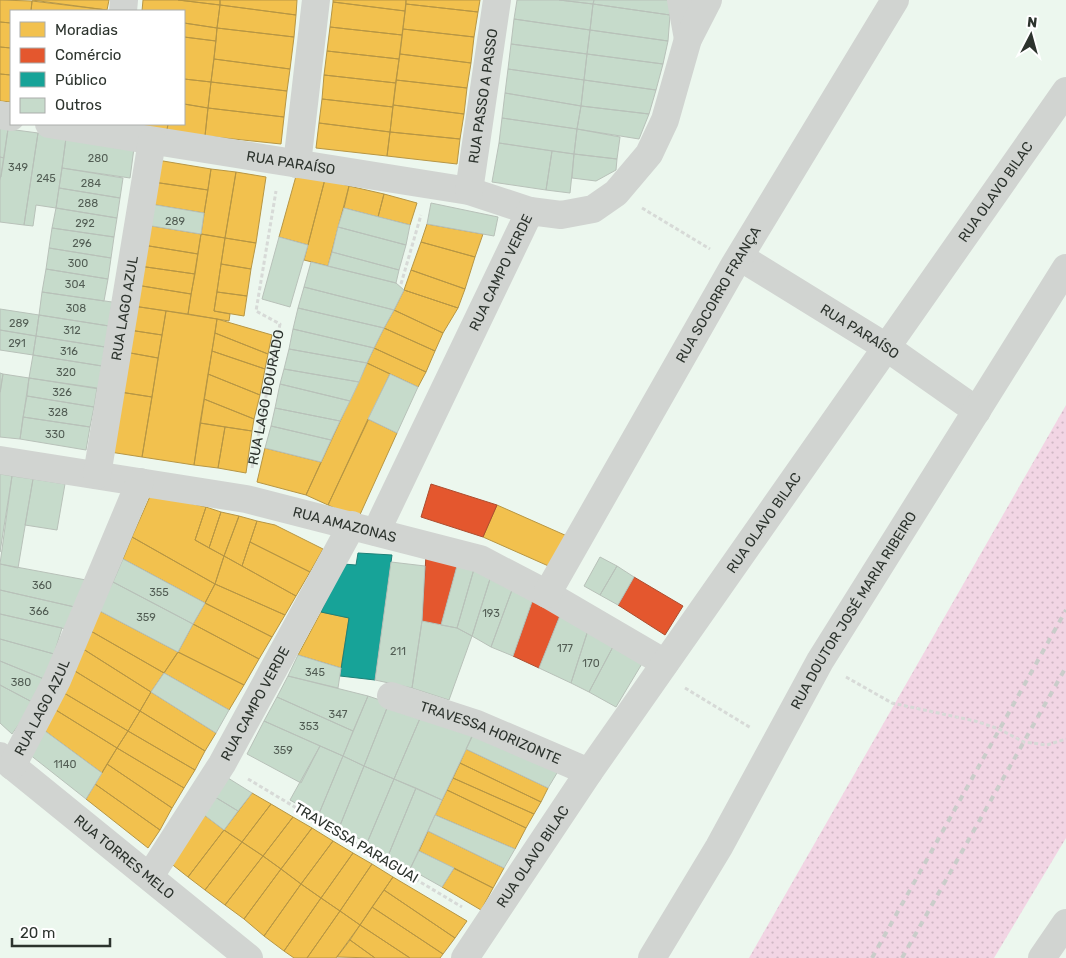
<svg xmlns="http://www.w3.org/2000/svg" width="1066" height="958" font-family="Rubik,sans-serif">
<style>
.grass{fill:url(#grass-dots)}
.homes{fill:#f2c14e;stroke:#b79644}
.shops{fill:#e4572e;stroke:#ad4c2e}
.public{fill:#17a398;stroke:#1d8178}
.building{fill:#c6dbcb;stroke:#b8c1b9}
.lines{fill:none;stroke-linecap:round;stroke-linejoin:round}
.path{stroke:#d7dad7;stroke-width:3;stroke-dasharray:4 2.5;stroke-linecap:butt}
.minor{stroke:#d1d4d1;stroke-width:28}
.tertiary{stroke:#d1d4d1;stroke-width:28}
.rail{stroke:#cacdca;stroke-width:4;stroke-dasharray:6 6;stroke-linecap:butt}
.labels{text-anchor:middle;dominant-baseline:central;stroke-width:5;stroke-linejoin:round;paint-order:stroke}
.number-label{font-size:11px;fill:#525d54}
.street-label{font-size:14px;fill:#2c332d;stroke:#fff}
</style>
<defs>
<pattern id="grass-dots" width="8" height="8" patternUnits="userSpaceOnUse" patternTransform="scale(1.25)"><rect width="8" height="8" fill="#f2d5e4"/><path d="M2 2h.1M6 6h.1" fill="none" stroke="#d0b7c4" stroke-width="1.8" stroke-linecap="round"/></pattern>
</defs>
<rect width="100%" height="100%" fill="#ecf7ee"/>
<path class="grass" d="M1066 405V838L994 958H749Z"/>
<path class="homes" d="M0 0 32 1 31 11H11V23L0 22Z
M32 0H109L107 10Z
M143 0H178L220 5 217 28 184 23V11H142Z
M178 0H220V5Z
M220 0H297L296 15 220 5Z
M333 0H406L405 11 333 2Z
M406 0H480L478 12 406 4Z
M32 1 107 10V11H31Z
M333 2 405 11 402 35 330 27Z
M406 4 478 12 474 37 403 29Z
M220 5 296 15 294 37 217 28Z
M0 22 11 23V48L0 47Z
M184 23 217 28 216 41 184 37Z
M330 27 402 35 399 59 327 51Z
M217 28 294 37 290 69 214 59Z
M403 29 474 37 471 63 400 54Z
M184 37 216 41 211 82 184 79Z
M0 47 11 48V75L0 74Z
M327 51 399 59 396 83 324 75Z
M400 54 471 63 467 88 396 80Z
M214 59 290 69 287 91 211 82Z
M0 74 11 75V102L0 101Z
M324 75 396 83 393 107 322 99Z
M184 79 211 82 208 108 184 104Z
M396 80 467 88 464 114 393 105Z
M211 82 287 91 284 117 208 108Z
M322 99 393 107 390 132 319 123Z
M184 104 208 108 205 136 167 130 168 124H184Z
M393 105 464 114 460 139 390 132Z
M208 108 284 117 281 144 205 136Z
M319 123 390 132 387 156 316 148Z
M129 124H168L167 130Z
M390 132 460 139 457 164 387 156Z
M157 160 211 169 208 190 153 182Z
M211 169 236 172 225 238 201 234Z
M236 172 266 177 256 243 225 238Z
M296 176 325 179 308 245 279 237Z
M325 179 349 186 328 266 304 260Z
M153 182 208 190 204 213 150 204Z
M349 186 384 194 378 217 344 208Z
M384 194 417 203 410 225 378 217Z
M427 224 483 234 475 257 421 242Z
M146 225 201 234 198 254 143 245Z
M201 234 225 238 214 311 230 314 229 321 188 314Z
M225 238 256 243 251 269 221 264Z
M421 242 475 257 465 289 411 270Z
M143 245 198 254 195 274 139 266Z
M221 264 251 269 247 296 217 292Z
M139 266 195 274 191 294 136 285Z
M411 270 465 289 458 308 404 290Z
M136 285 191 294 188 314 133 306Z
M404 290 458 308 443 333 394 310Z
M217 292 247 296 244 316 214 311Z
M133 306 166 311 162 335 129 330Z
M394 310 443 333 435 351 384 328Z
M166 311 217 319 194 465 142 457Z
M217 319 272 335 268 354 215 333Z
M384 328 435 351 426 372 374 348Z
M129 330 162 335 158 358 125 352Z
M215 333 268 354 265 369 212 351Z
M374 348 426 372 418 387 367 363Z
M212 351 265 369 260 395 208 374Z
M125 352 158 358 152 397 120 392Z
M367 363 390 374 328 505 306 495Z
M208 374 260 395 254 419 204 399Z
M120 392 152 397 142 457 110 452Z
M204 399 254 419 252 431 200 423Z
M368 419 397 433 358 519 328 505Z
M200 423 225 427 218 468 194 465Z
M225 427 252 431 246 473 218 468Z
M265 448 321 462 306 495 257 482Z
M151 494 206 507 195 540 224 556 215 584 132 537Z
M497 505 567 536 553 568 483 537Z
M206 507 221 512 209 548 195 540Z
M221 512 239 516 224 556 209 548Z
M239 516 257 521 242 566 224 556Z
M257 521 275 525 323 549 310 572 250 542Z
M132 537 215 584 205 603 123 559Z
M250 542 310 572 296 596 242 566Z
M224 556 296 596 285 615 215 584Z
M215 584 285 615 272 637 205 603Z
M205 603 272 637 259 659 193 624Z
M98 610 178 652 164 673 89 630Z
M321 612 349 618 341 668 298 655Z
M193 624 259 659 244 685 178 652Z
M89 630 164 673 151 692 80 647Z
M80 647 151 692 140 711 70 668Z
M178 652 244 685 229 710 164 673Z
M70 668 140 711 128 731 59 690Z
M59 690 128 731 117 748 51 707Z
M151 692 216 733 205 751 140 711Z
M51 707 117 748 102 773 41 728Z
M140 711 205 751 195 770 128 731Z
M128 731 195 770 184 788 117 748Z
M117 748 184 788 172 808 107 764Z
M466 749 548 788 541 802 460 763Z
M460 763 541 802 534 814 453 778Z
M107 764 172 808 160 830 95 784Z
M453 778 534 814 526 828 447 790Z
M95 784 160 830 148 848 86 799Z
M447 790 526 828 515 849 435 815Z
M252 793 271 804 242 842 224 830Z
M271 804 293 817 263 856 242 842Z
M203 814 224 830 188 877 169 862Z
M293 817 312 828 281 869 263 856Z
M312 828 333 841 301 884 281 869Z
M224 830 242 842 205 890 188 877Z
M428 831 504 868 493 888 419 851Z
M333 841 353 853 321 898 301 884Z
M242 842 263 856 225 905 205 890Z
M353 853 372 864 340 911 321 898Z
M263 856 281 869 244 919 225 905Z
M372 864 393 877 360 925 340 911Z
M454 868 493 888 481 910 442 887Z
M281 869 301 884 264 936 244 919Z
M393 877 467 921 455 938 384 890Z
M301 884 321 898 284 951 264 936Z
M384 890 455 938 443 954 372 907Z
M321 898 340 911 307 958H294L284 951Z
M372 907 443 954 440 958H410L360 925Z
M340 911 360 925 336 958H307Z
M360 925 410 958H375L350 940Z
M350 940 375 958 337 957Z"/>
<path class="shops" d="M431 484 497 505 483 537 421 517Z
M426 555 458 562 441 625 422 621Z
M634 577 683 606 665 635 618 605Z
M533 599 561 613 539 668 513 656Z"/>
<path class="public" d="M358 553 392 555 375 680 340 676 349 618 321 612 343 564 356 565Z"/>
<path class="building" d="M517 0H559L593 4 590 30 514 19Z
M559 0H594L593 4Z
M594 0H669L670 15 593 4Z
M593 4 670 15 668 41 590 30Z
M514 19 590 30 587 54 511 44Z
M590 30 668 41 663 64 587 54Z
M511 44 587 54 584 80 508 69Z
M587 54 663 64 656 90 584 80Z
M508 69 584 80 581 106 505 93Z
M584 80 656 90 649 114 581 106Z
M505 93 581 106 577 129 502 118Z
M581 106 649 114 639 139 577 129Z
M502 118 577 129 574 154 499 143Z
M0 128 8 129 4 158 0 157Z
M8 129 38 133 24 225 0 222V181Z
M577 129 620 137 617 159 574 154Z
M38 133 66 138 62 168 56 208 36 205 33 226 24 225Z
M66 138 134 148 130 178 62 168Z
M499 143 552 151 546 190 492 182Z
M552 151 574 154 570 193 546 190Z
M574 154 617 159 616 170 596 181 572 178Z
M0 157 4 158 1 177H0Z
M62 168 123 178 120 198 59 188Z
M59 188 120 198 117 218 56 208Z
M431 203 498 217 494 236 427 224Z
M150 204 204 213 201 234 146 225Z
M56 208 117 218 114 237 52 228Z
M344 208 410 225 406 245 338 227Z
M338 227 406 245 399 270 332 252Z
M52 228 114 237 111 258 49 248Z
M279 237 308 245 290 307 262 299Z
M49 248 111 258 108 279 46 269Z
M332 252 399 270 396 283 328 266Z
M311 262 396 283 404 290 394 310 304 287Z
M46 269 108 279 104 301 42 292Z
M304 287 394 310 384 328 298 308Z
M42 292 112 302 109 326 39 315Z
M298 308 384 328 374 348 293 329Z
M0 309 39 315 36 336 0 330Z
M39 315 109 326 105 347 36 336Z
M293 329 374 348 367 363 289 349Z
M0 330 36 336 33 355 0 350Z
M36 336 105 347 102 366 33 355Z
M289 349 367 363 359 382 284 369Z
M33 355 102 366 99 389 29 378Z
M284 369 359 382 350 401 280 384Z
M0 373 3 374 0 392Z
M3 374 29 378 20 439 0 437V394Z
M390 374 418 387 397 433 368 419Z
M29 378 97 388 94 407 27 396Z
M280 384 350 401 340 421 275 408Z
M27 396 94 407 90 427 23 417Z
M275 408 340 421 331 440 271 426Z
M23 417 90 427 86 450 20 439Z
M271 426 331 440 321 462 265 448Z
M0 474 12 476 0 552Z
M12 476 33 479 18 568 0 564Z
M33 479 65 484 57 530 25 525Z
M600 557 617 566 600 595 584 586Z
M123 559 205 603 193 624 113 582Z
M391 562 425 566 422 621 412 688 375 680Z
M458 562 474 569 457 628 441 625Z
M0 564 86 580 79 608 0 590Z
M617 566 634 577 618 605 600 595Z
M474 569 490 579 472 636 457 628Z
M490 579 512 590 491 647 472 636Z
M113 582 193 624 178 652 98 610Z
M0 590 79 608 70 630 0 614Z
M512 590 533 599 513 656 491 647Z
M561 613 589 627 571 683 539 668Z
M0 614 62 628 54 654 0 639Z
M422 621 457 628 472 636 449 700 412 688Z
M589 627 615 643 589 692 571 683Z
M0 639 54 654 44 679 0 661Z
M615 643 643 662 616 707 589 692Z
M298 655 341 668 338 688 288 676Z
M0 661 44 679 34 703 0 685Z
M164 673 229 710 216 733 151 692Z
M288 676 368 696 353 731 277 697Z
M0 685 34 703 12 734 0 723Z
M368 696 389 703 364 766 343 756Z
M277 697 353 731 343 756 264 721Z
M389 703 421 716 394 779 364 766Z
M421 716 473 735 442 800 394 779Z
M264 721 320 746 301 783 247 754Z
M477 725 560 768 548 788 466 749Z
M41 728 102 773 86 799 29 754Z
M320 746 343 756 318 816 290 800Z
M343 756 364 766 339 828 318 816Z
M364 766 394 779 367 843 339 828Z
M228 778 252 793 238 811 215 797Z
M394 779 416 788 388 856 367 843Z
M416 788 442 800 410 869 388 856Z
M215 797 238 811 224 830 203 814Z
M435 815 515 849 504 868 428 831Z
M419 851 454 868 442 887 410 869Z"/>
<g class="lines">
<g class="path">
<path d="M642 208 710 249"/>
<path d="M401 284 421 215"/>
<path id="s1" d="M252 468 280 324 256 311 276 191"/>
<path d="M846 677 892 703 975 721 999 729 1024 742 1047 745 1066 739"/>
<path d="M685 688 751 728"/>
<path d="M248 779 462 907"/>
</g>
<g class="minor">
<path d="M681 0 688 39"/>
<path d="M123 11 124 0"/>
<path d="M0 115 11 117"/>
<path id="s2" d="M49 124 469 191 530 211"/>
<path d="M297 164 316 0"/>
<path id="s3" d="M469 191 497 0"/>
<path id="s4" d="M740 257 886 347 977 411"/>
<path id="s5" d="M0 460 246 499 480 559 547 594 665 663"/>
<path id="s6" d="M97 475 152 141"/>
<path id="s7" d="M376 532 530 211 561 215 593 209 616 193 649 154 665 120 688 39 708 0"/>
<path id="s8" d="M547 594 735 264 895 0"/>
<path id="s9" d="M391 696 477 724 589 772"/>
<path id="s10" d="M0 756 249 958"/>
<path id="s11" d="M12 766 57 680 140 482"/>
<path id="s12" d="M150 876 222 764 352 525"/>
<path id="s13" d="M465 958 589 772 1066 91"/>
<path id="s14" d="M652 958 719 847 820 661 1066 268"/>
</g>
<path class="tertiary" d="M1042 958 1066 923"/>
<path class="rail" d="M872 958 1066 610
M902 958 1066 667"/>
</g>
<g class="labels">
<g class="number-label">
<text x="98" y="158">280</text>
<text x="18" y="167">349</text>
<text x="46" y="178">245</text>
<text x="91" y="183">284</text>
<text x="88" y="203">288</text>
<text x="175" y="221">289</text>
<text x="85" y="223">292</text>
<text x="82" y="243">296</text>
<text x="78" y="263">300</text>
<text x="75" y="284">304</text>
<text x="76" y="308">308</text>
<text x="19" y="323">289</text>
<text x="72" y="330">312</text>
<text x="17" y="343">291</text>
<text x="69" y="351">316</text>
<text x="66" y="372">320</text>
<text x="62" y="392">326</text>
<text x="58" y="412">328</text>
<text x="55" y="434">330</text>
<text x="42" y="585">360</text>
<text x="159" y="592">355</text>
<text x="39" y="611">366</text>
<text x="491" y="613">193</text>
<text x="146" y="617">359</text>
<text x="565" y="648">177</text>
<text x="398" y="651">211</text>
<text x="591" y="663">170</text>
<text x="315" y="672">345</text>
<text x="21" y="682">380</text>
<text x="338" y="714">347</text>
<text x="309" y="726">353</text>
<text x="283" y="750">359</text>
<text x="65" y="764">1140</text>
</g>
<g class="street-label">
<text stroke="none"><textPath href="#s3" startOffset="96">RUA PASSO A PASSO</textPath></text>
<text stroke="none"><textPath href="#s2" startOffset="245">RUA PARAÍSO</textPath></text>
<text stroke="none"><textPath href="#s13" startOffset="932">RUA OLAVO BILAC</textPath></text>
<text stroke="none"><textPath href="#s7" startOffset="288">RUA CAMPO VERDE</textPath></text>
<text stroke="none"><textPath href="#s8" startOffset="345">RUA SOCORRO FRANÇA</textPath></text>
<text stroke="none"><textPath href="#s6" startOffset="169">RUA LAGO AZUL</textPath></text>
<text stroke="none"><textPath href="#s4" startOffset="141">RUA PARAÍSO</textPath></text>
<text stroke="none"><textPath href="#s1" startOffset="72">RUA LAGO DOURADO</textPath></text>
<text stroke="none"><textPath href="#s13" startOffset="528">RUA OLAVO BILAC</textPath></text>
<text stroke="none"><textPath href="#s5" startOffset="351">RUA AMAZONAS</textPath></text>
<text stroke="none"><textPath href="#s14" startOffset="402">RUA DOUTOR JOSÉ MARIA RIBEIRO</textPath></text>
<text stroke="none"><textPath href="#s12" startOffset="202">RUA CAMPO VERDE</textPath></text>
<text stroke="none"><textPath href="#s11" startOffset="66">RUA LAGO AZUL</textPath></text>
<text stroke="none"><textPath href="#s9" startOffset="106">TRAVESSA HORIZONTE</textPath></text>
<text transform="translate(356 843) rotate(31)">TRAVESSA PARAGUAI</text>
<text stroke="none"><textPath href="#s10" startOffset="160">RUA TORRES MELO</textPath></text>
<text stroke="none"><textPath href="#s13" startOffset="122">RUA OLAVO BILAC</textPath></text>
</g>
</g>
<rect x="10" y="10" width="175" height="115" fill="#ffffff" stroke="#abadab"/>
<rect x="20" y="22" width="25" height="15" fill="#f2c14e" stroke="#abadab"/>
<text x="55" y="35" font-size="15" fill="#2c332d">Moradias</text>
<rect x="20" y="48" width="25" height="15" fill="#e4572e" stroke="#abadab"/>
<text x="55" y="60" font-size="15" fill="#2c332d">Comércio</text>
<rect x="20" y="72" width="25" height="15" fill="#17a398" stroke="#abadab"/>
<text x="55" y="85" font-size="15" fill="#2c332d">Público</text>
<rect x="20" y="98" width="25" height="15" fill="#c6dbcb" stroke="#abadab"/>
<text x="55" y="110" font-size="15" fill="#2c332d">Outros</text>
<g transform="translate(1031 35) rotate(6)" stroke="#ffffff" stroke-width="4" paint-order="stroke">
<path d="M0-4L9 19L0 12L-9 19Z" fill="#2c332d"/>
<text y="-8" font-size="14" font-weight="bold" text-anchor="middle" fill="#2c332d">N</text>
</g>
<path d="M12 938v8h98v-8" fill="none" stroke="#2c332d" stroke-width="2.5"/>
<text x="20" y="938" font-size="15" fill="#2c332d" stroke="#ffffff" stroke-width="4" paint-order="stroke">20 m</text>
</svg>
